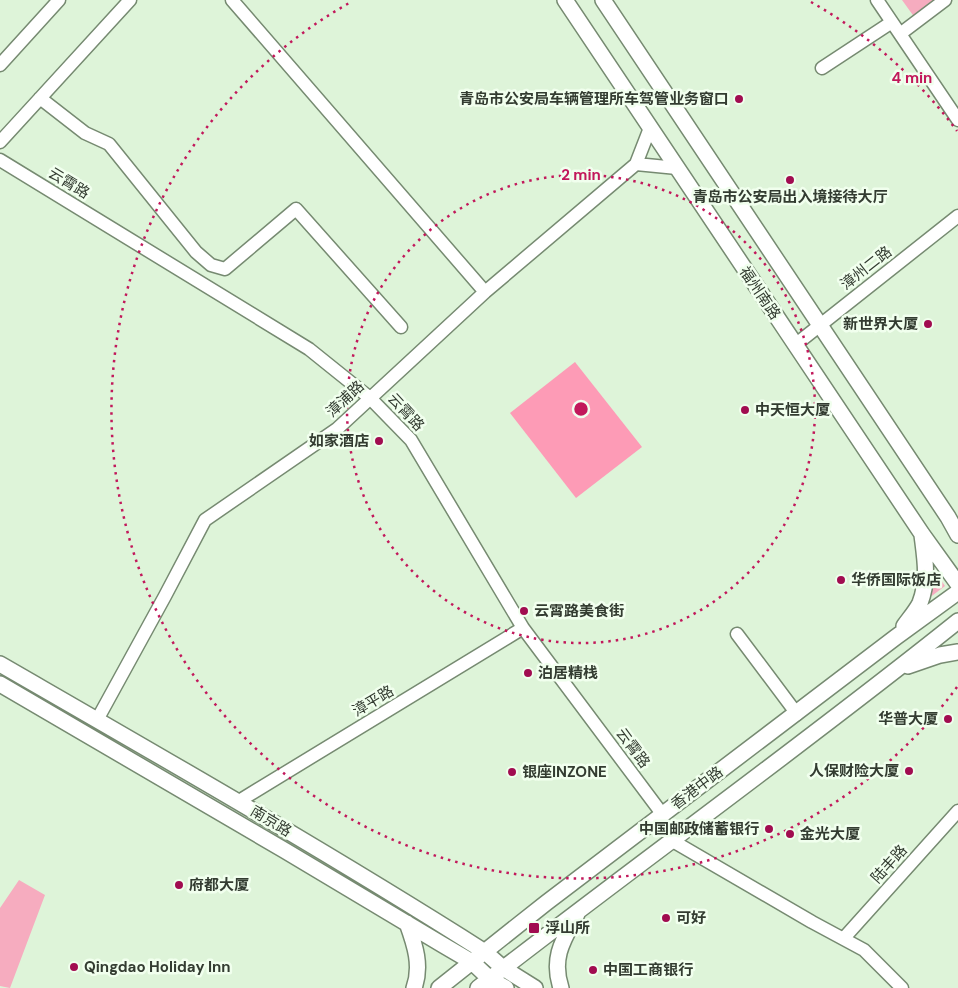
<svg xmlns="http://www.w3.org/2000/svg" width="958" height="988" font-family="'DM Sans','Noto Sans SC',sans-serif">
<style>
.green{fill:#f6acbf}
.forest{fill:#fd9bb6}
.lines{fill:none;stroke-linecap:round;stroke-linejoin:round}
.minor-casing{stroke:#768a71;stroke-width:15}
.major-casing{stroke:#768a71;stroke-width:18}
.minor{stroke:#fff;stroke-width:12}
.major{stroke:#fff;stroke-width:15}
.ring{fill:none;stroke:#c2185b;stroke-width:2.5;stroke-dasharray:2.5 5}
.poi-dot{fill:#a10c50;stroke:#f1ffee;stroke-width:2}
.labels{text-anchor:middle;dominant-baseline:central;stroke-width:5;stroke-linejoin:round;paint-order:stroke}
.poi-label{font-size:15px;font-weight:bold;fill:#333c31;stroke:#f1ffee;text-anchor:start}
.street-label{font-size:15px;fill:#333c31;stroke:#f1ffee}
.centre{fill:#c2185b;stroke:#f1ffee;stroke-width:2.5}
.ring-label{font-size:15px;text-anchor:middle;font-weight:bold;fill:#c2185b;stroke:#f1ffee;stroke-width:5;stroke-linejoin:round;paint-order:stroke}
</style>
<rect width="100%" height="100%" fill="#def4d9"/>
<path class="green" d="M902 0H941L915 18Z
M933 568 945 586 929 598Z
M19 880 45 895 10 988 0 986V908Z"/>
<path class="forest" d="M575 362 642 447 576 498 510 413Z"/>
<g class="lines">
<defs>
<path id="minor" d="M232 0 485 292
M877 0 958 120
M900 34 945 0
M0 65 59 0
M822 68 892 22
M40 98 85 133 109 144 196 252 211 265 225 269 296 209 401 327
M0 142 130 0
M0 160 309 349 370 398 411 440 523 628 663 815
M636 164 650 128
M795 345 958 216
M737 634 797 714
M97 720 165 596 205 520 337 429 485 292 636 164 677 168
M239 801 523 628
M671 840 812 922 864 950 902 988
M844 938 958 811"/>
<path id="major" d="M565 0 922 534 958 584
M603 0 948 517 958 535
M904 626C909 619 916 611 920 603 929 579 925 559 922 535
M0 664C163 758 326 851 485 952L503 968 535 988
M908 666 940 655 958 652
M0 684 284 850 443 945 472 962 490 979 506 988
M407 923C415 945 422 966 414 988
M439 988 546 903 896 637 958 592
M478 988C637 864 801 747 958 621
M561 988C551 958 563 940 577 914"/>
</defs>
<use href="#minor" class="minor-casing"/>
<use href="#major" class="major-casing"/>
<use href="#minor" class="minor"/>
<use href="#major" class="major"/>
</g>
<g class="ring">
<circle cx="581" cy="409" r="234"/>
<path d="M957 687A468 468 0 1 1 351 2M811 2A468 468 0 0 1 957 131"/>
</g>
<g class="poi-dot">
<circle cx="739" cy="99" r="5"/>
<circle cx="790" cy="180" r="5"/>
<circle cx="928" cy="324" r="5"/>
<circle cx="745" cy="410" r="5"/>
<circle cx="379" cy="441" r="5"/>
<circle cx="841" cy="580" r="5"/>
<circle cx="524" cy="611" r="5"/>
<circle cx="528" cy="673" r="5"/>
<circle cx="948" cy="719" r="5"/>
<circle cx="909" cy="771" r="5"/>
<circle cx="512" cy="772" r="5"/>
<circle cx="769" cy="829" r="5"/>
<circle cx="790" cy="834" r="5"/>
<circle cx="179" cy="885" r="5"/>
<circle cx="666" cy="918" r="5"/>
<rect x="528" y="922" width="12" height="12" rx="2.5"/>
<circle cx="74" cy="967" r="5"/>
<circle cx="593" cy="970" r="5"/>
</g>
<g class="labels">
<g class="poi-label">
<text x="729" y="99" text-anchor="end">青岛市公安局车辆管理所车驾管业务窗口</text>
<text x="790" y="197" text-anchor="middle">青岛市公安局出入境接待大厅</text>
<text x="918" y="324" text-anchor="end">新世界大厦</text>
<text x="755" y="410">中天恒大厦</text>
<text x="369" y="441" text-anchor="end">如家酒店</text>
<text x="851" y="580">华侨国际饭店</text>
<text x="534" y="611">云霄路美食街</text>
<text x="538" y="673">泊居精栈</text>
<text x="938" y="719" text-anchor="end">华普大厦</text>
<text x="899" y="771" text-anchor="end">人保财险大厦</text>
<text x="522" y="772">银座INZONE</text>
<text x="759" y="829" text-anchor="end">中国邮政储蓄银行</text>
<text x="800" y="834">金光大厦</text>
<text x="189" y="885">府都大厦</text>
<text x="676" y="918">可好</text>
<text x="545" y="928">浮山所</text>
<text x="84" y="967">Qingdao Holiday Inn</text>
<text x="603" y="970">中国工商银行</text>
</g>
<g class="street-label">
<text transform="translate(69 183) rotate(31)">云霄路</text>
<text transform="translate(866 268) rotate(-38)">漳州二路</text>
<text transform="translate(760 293) rotate(56)">福州南路</text>
<text transform="translate(345 399) rotate(-43)">漳浦路</text>
<text transform="translate(406 412) rotate(47)">云霄路</text>
<text transform="translate(373 701) rotate(-31)">漳平路</text>
<text transform="translate(633 748) rotate(53)">云霄路</text>
<text transform="translate(697 788) rotate(-37)">香港中路</text>
<text transform="translate(271 821) rotate(31)">南京路</text>
<text transform="translate(889 864) rotate(-48)">陆丰路</text>
</g>
</g>
<circle cx="581" cy="409" r="8" class="centre"/>
<g class="ring-label">
<text x="912" y="83">4 min</text>
<text x="581" y="180">2 min</text>
</g>
</svg>
